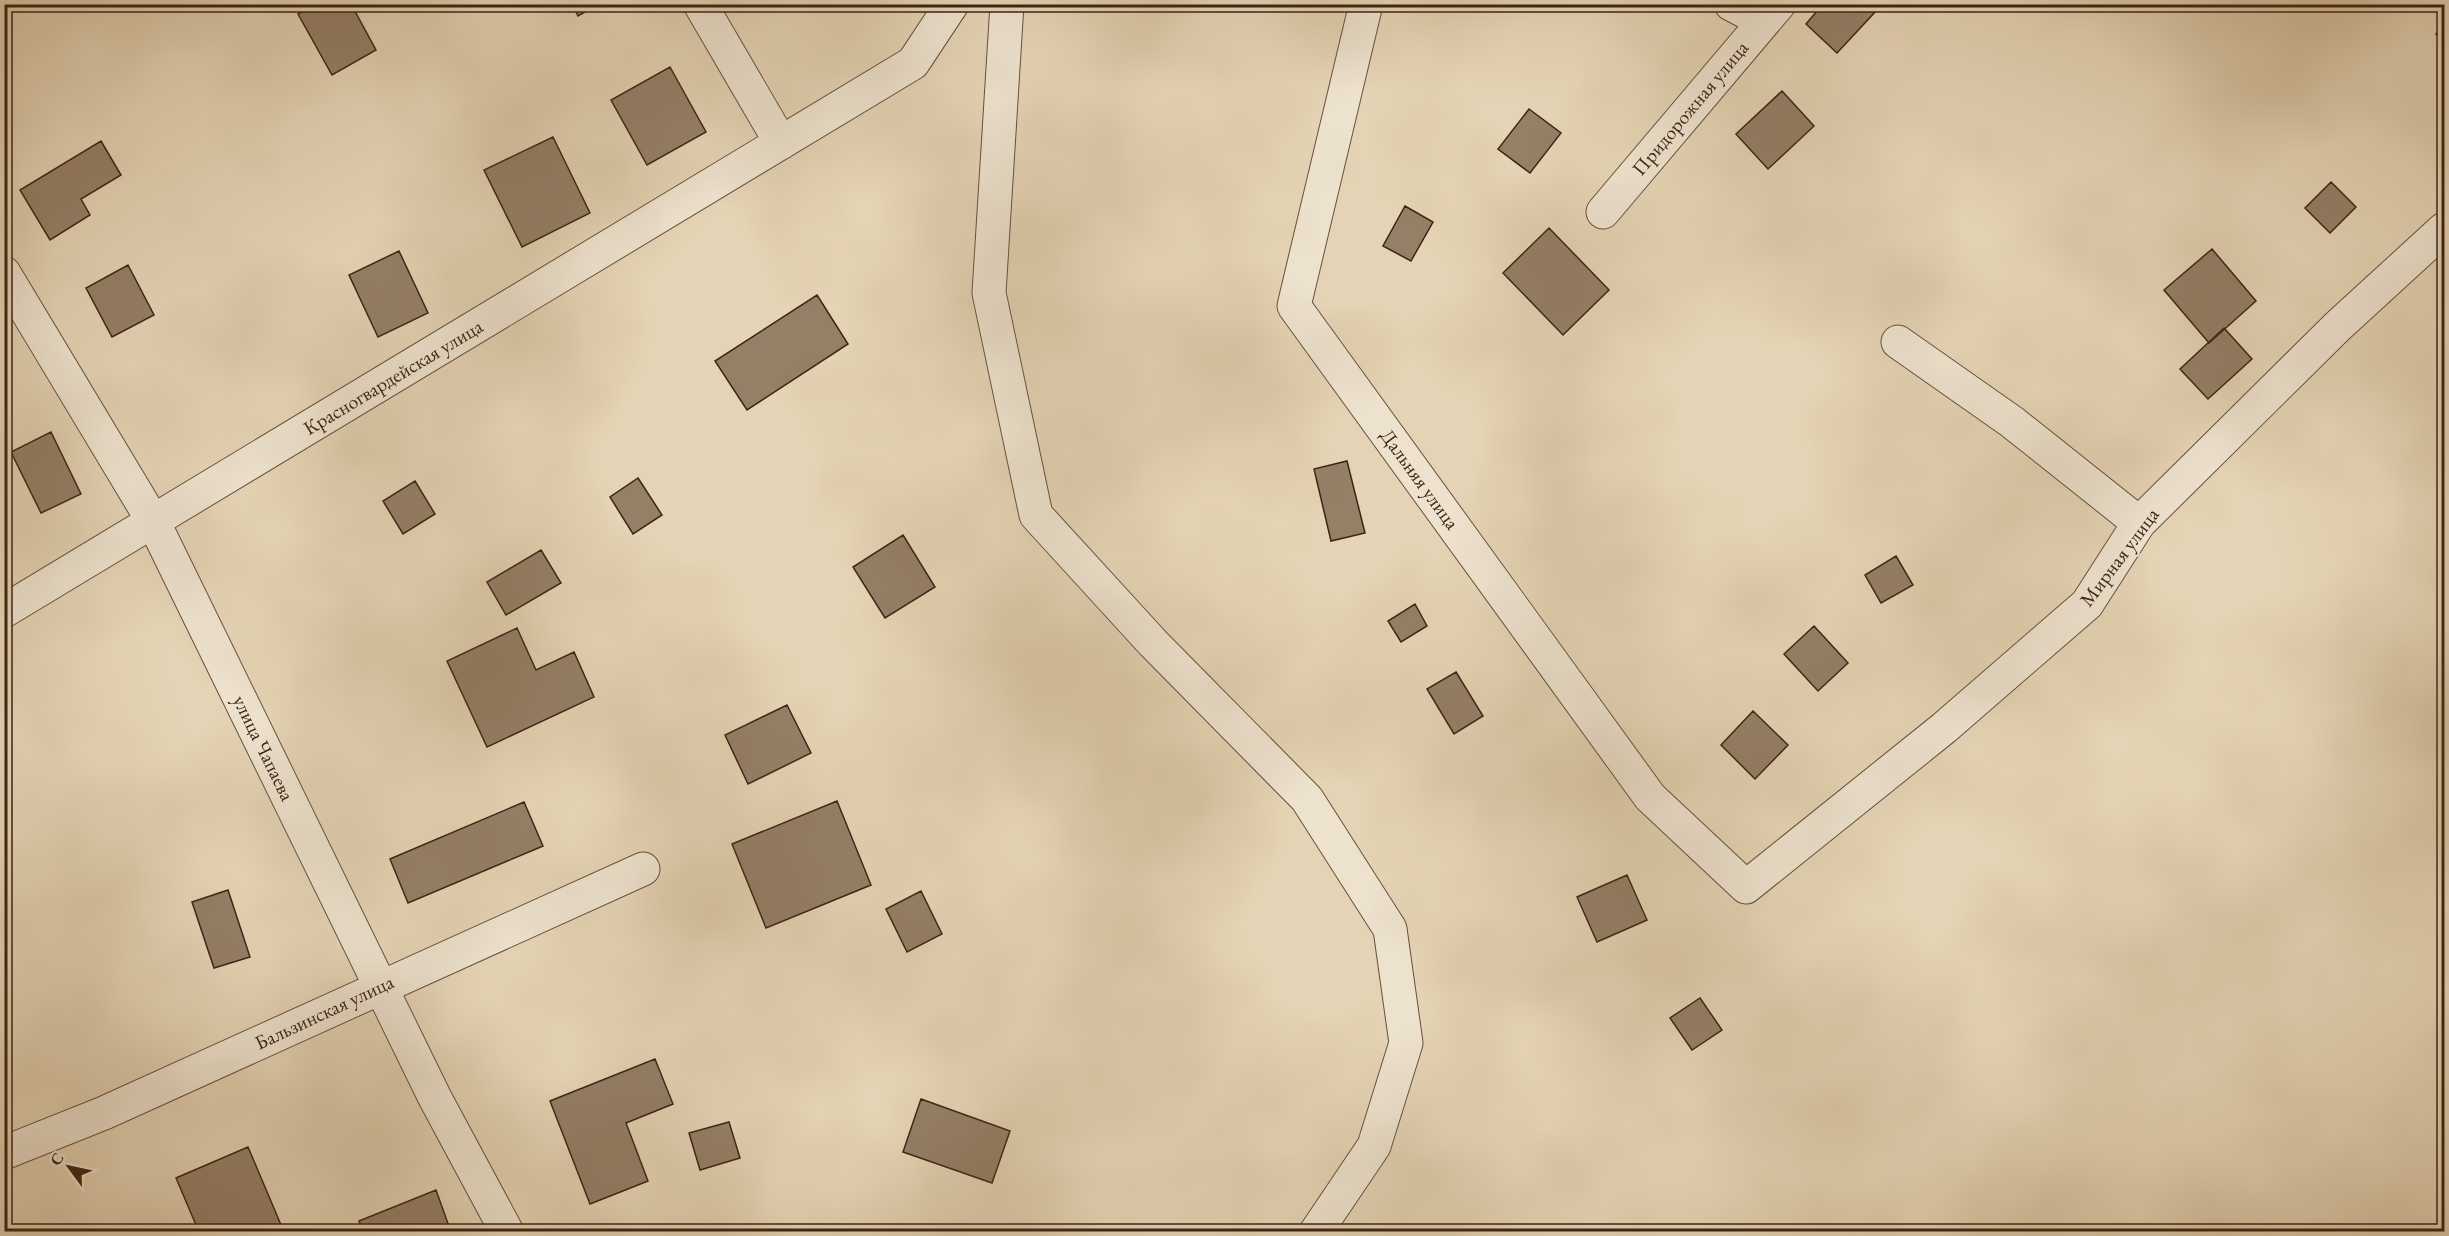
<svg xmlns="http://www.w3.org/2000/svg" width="2449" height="1236" font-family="'EB Garamond',serif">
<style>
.building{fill:#947f67;stroke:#3d2514;stroke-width:1.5}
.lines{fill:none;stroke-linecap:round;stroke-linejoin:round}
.minor-casing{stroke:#67503c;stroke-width:35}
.minor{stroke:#ede2ce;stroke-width:33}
.labels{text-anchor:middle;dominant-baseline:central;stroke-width:4.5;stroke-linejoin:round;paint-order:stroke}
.street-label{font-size:20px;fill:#3d2514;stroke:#ede2ce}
</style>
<rect width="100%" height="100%" fill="#e4d3b4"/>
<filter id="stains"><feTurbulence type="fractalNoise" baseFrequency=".00333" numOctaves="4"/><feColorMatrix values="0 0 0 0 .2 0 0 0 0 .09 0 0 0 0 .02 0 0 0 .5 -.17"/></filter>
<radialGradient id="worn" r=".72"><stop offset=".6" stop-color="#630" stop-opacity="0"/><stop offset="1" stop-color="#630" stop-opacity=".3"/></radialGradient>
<path class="building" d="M314 4H351L376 50 332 75 298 14Z
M572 4H599L578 16Z
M1823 4H1871L1877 10 1837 53 1806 24Z
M2444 26V44L2436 34Z
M670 67 706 132 647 165 611 100Z
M1782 91 1814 126 1768 169 1736 134Z
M1529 109 1561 133 1530 173 1498 149Z
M553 137 590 213 522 247 484 170Z
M101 141 121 175 81 199 90 215 50 240 20 190Z
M2331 182 2356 207 2330 233 2305 208Z
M1405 206 1433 222 1411 261 1383 246Z
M1549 228 1609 290 1563 335 1503 273Z
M2212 249 2256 301 2209 343 2164 290Z
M399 251 428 313 378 337 349 275Z
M128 265 154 315 112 337 86 288Z
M817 295 848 344 747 410 715 361Z
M2224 328 2252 359 2208 399 2180 369Z
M51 432 81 494 41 513 11 452Z
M1347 461 1365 533 1331 541 1314 469Z
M638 478 662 515 633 534 610 497Z
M415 481 435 514 403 534 383 501Z
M903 535 935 587 885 618 853 567Z
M541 550 561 583 506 615 487 582Z
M1896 556 1913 585 1881 603 1865 575Z
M1415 604 1427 626 1401 642 1388 621Z
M1814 626 1848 663 1818 691 1784 654Z
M517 628 536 670 574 652 594 697 487 747 447 661Z
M1456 672 1483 716 1454 734 1427 689Z
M787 705 811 753 748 784 725 735Z
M1753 711 1788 745 1755 779 1721 745Z
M837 801 871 885 766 928 732 844Z
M524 802 543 846 408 903 390 859Z
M1627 875 1647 920 1597 942 1577 897Z
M228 890 250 957 214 968 192 902Z
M921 891 942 934 907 952 886 909Z
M1700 998 1722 1030 1692 1050 1670 1018Z
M655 1059 673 1104 626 1123 648 1181 590 1204 550 1101Z
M921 1099 1010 1131 992 1183 903 1152Z
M729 1122 740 1158 700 1170 689 1133Z
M248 1147 284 1232H199L176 1178Z
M436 1190 451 1232H363L359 1221Z"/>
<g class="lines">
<defs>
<path id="minor" d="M700 4 781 143
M1007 4 989 293 1036 515 1153 643 1307 799 1390 929 1406 1043 1374 1146 1316 1232
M1366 4 1294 306 1650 797 1746 887 1944 728 2087 604 2139 523 2338 326 2444 229
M1731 4 1763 21
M1603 212 1779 4
M4 273 153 521 435 1098 507 1232
M1898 342 2012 422 2139 523
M4 611 913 63 952 4
M4 1153 104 1113 643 869"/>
</defs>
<use href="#minor" class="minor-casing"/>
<use href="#minor" class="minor"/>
</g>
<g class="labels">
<g class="street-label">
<text transform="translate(1690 108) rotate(-50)">Придорожная улица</text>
<text transform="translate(393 377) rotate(-31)">Красногвардейская улица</text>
<text transform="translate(1420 479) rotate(54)">Дальняя улица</text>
<text transform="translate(2119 557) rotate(-53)">Мирная улица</text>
<text transform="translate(264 748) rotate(64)">улица Чапаева</text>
<text transform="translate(324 1012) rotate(-25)">Бальзинская улица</text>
</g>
</g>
<rect width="2449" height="1236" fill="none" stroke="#e4d3b4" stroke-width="24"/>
<rect x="6" y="6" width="2437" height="1224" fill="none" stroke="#3d2514" stroke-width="3"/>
<rect x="12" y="12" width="2425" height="1212" fill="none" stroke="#3d2514" stroke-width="1.5"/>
<g transform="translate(69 1167) rotate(303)" stroke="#ede2ce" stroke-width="4.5" paint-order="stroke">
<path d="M0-4.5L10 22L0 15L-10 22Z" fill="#3d2514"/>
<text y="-9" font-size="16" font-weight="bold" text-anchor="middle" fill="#3d2514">С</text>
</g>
<rect width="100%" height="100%" filter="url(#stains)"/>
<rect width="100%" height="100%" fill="url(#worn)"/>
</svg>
